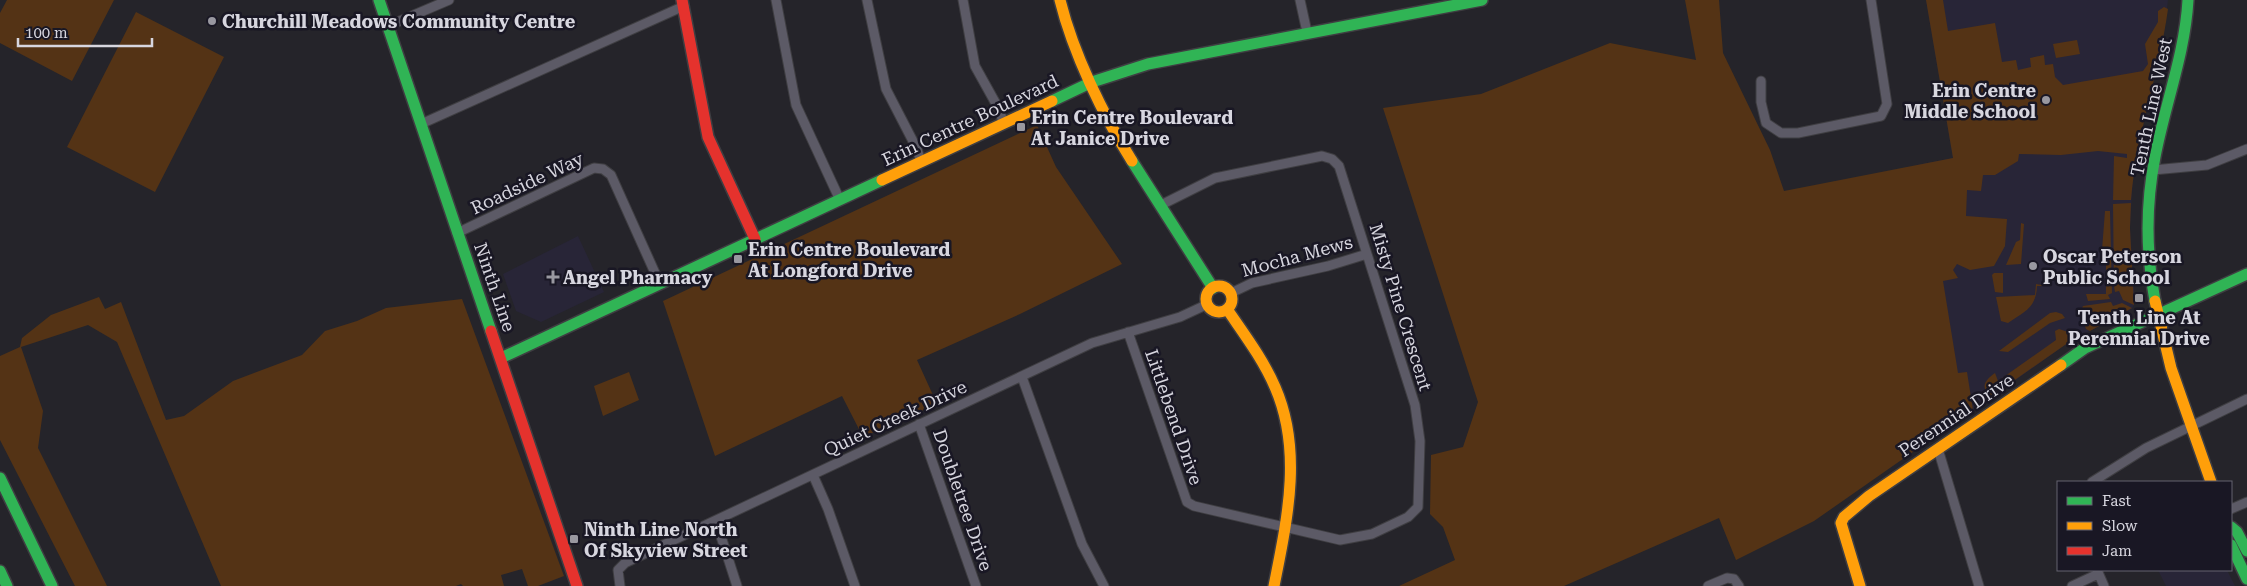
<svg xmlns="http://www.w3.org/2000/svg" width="2247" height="586" font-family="'Roboto Serif',serif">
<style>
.built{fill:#282537}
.green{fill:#543315}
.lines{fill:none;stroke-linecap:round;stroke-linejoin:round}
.street-casing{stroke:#3f3e42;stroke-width:11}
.fast-casing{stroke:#3f3e42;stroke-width:14}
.slow-casing{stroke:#3f3e42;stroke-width:14}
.jam-casing{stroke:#3f3e42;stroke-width:14}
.street{stroke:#5c5a66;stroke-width:9}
.fast{stroke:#30b455;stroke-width:11}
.slow{stroke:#ff9f0a;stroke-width:11}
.jam{stroke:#e5322d;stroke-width:11}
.poi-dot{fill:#9998a0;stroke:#191724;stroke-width:2}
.labels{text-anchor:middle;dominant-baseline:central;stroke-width:5;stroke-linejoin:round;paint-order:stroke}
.poi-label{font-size:18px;font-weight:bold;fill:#d7d6df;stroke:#191724;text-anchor:start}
.street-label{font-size:18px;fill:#d7d6df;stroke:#191724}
</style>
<rect width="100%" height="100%" fill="#25242a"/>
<path class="built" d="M1926 0H2168L2164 34 2143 123 2133 177 2130 228 2135 302 2132 309 2072 340 1961 419 1917 165 1953 158Z
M578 236 604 292 541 322 516 311 503 274Z
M2158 570H2227L2235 586H2166Z"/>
<path class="green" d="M7 0H114L72 81 0 43V13Z
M1685 0H1719L1723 53 1770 150 1784 191 1953 158 1926 0H1943L1948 31 1995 23 2002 62 2016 60 2018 70 2031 67 2030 58 2044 55 2045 65 2053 64 2055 77 2063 85 2143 71 2148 64 2145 44 2158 22V11L2164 7 2168 9C2159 74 2136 135 2131 200H2113L2114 156 2127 158V154L2098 151 2061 155 2019 154 2018 161 1995 175H1983L1981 191 1967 190 1966 216 2007 219 2005 246 1994 266 1970 270 1957 264 1953 270 1958 278 1943 281 1958 373 1967 372 1973 410 1814 521 1736 560 1719 518 1564 586H1399L1455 560 1443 527 1430 514 1431 455 1463 447 1478 402 1383 108 1481 94 1610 43 1696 60Z
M136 12 224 57 155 192 67 147Z
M2077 40 2080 54 2056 58 2053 44Z
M1037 125 1056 167 1122 264 1020 314 917 360 937 404 863 437 842 396 715 456 663 301Z
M2131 203 2130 228 2134 305 2123 300 2119 291 2115 292 2114 286 2113 204Z
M2105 211H2110L2112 293 2108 295 2110 299 2088 301 2086 294H2106V263H2101Z
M2021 223 2024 224 2021 264 2006 265 2016 242 2020 240Z
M1994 273H2003V293L1995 292 1992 275Z
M2036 284 2047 286H2037C2036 308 2025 311 2008 323L2001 321 1996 297 2035 295Z
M99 297 105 309 121 302 166 420 184 416 233 381 302 355 325 331 357 321 386 308 462 299 564 576 538 586H528L522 569 501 575 504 586H463L461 584 456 586H221L117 342 88 325 21 347 43 411 38 448 107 586H75L0 440V356L20 347 22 338 51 315Z
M2111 302 2113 306 2122 303 2132 308 2090 331 2086 329 2080 313 2083 306Z
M2056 312 2062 314 2065 318 2050 323 2008 352 1999 351 2050 313Z
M2059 329 2068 332 2072 340 1992 396C1979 388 1985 380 1995 373L1998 381 2056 340 2055 331Z
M629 372 639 400 603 416 594 386Z"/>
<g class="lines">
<defs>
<path id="street" d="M776 0 796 105 840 200
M867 0 886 89 917 149 921 162
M963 0 975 66 1000 111 1003 123
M1300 0 1307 32
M388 26 449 0
M1761 81V102L1766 123 1781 133H1798L1881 116 1887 104 1871 0
M421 124 684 6
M2153 170 2207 165 2247 149
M457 233 594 168 603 169 611 175 660 284
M1231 293 1252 283 1328 266 1367 254
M1128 332 1187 502 1194 506 1340 540 1372 534 1408 517 1418 507 1420 441 1415 405 1339 166 1332 159 1322 156 1215 178 1161 205
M1022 377 1082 544 1104 586
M919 424 976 586
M1938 449 1979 586
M813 475 828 509 855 586
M2092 482 2146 448 2247 399
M2231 509 2247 502
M716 521 737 586
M2097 570 2104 586
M620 586 618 570 625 563 1092 343 1180 317 1208 304
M1708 586 1727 578 1734 579 1739 586
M2072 586 2098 574"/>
<path id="fast" d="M379 0 491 331
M1052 101 1092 82 1148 64 1482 0
M1132 161 1213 288
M2155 301C2146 254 2146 203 2155 157 2165 104 2185 54 2188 0
M501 358 882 180
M2061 365 2085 348 2247 274
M0 478 52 586
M2231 527 2237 532 2247 551
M2231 545 2247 579
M0 571 7 586"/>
<path id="slow" d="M1060 0C1073 53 1103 115 1132 161
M882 180 1052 101
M1206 299a13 13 0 1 1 26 0a13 13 0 1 1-26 0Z
M2155 301 2171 368 2211 482
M1227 309C1244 334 1263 359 1275 387 1303 451 1287 520 1274 586
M1860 586 1841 523 1844 517 1869 496 2061 365"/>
<path id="jam" d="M682 0 708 137 755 239
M491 331 577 586"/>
</defs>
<use href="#street" class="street-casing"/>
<use href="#fast" class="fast-casing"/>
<use href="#slow" class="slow-casing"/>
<use href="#jam" class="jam-casing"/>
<use href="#street" class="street"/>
<use href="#fast" class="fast"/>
<use href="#slow" class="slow"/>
<use href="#jam" class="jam"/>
</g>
<g class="poi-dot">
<circle cx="212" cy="21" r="5"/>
<circle cx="2046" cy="100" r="5"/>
<rect x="1016" y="122" width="10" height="10" rx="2.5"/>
<rect x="733" y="254" width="10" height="10" rx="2.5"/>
<circle cx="2033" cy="266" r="5"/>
<path d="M550.5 269.5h5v5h5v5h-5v5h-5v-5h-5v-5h5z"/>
<rect x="2134" y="293" width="10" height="10" rx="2.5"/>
<rect x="569" y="534" width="10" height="10" rx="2.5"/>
</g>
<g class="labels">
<g class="poi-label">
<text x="222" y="21">Churchill Meadows Community Centre</text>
<text x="2036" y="90" text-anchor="end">Erin Centre<tspan x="2036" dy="21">Middle School</tspan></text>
<text x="1031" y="117">Erin Centre Boulevard<tspan x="1031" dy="21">At Janice Drive</tspan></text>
<text x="748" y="249">Erin Centre Boulevard<tspan x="748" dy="21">At Longford Drive</tspan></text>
<text x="2043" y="256">Oscar Peterson<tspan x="2043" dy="21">Public School</tspan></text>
<text x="563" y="277">Angel Pharmacy</text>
<text x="2139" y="317" text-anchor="middle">Tenth Line At<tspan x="2139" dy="21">Perennial Drive</tspan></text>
<text x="584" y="529">Ninth Line North<tspan x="584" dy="21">Of Skyview Street</tspan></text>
</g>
<g class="street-label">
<text transform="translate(2151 107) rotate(-78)">Tenth Line West</text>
<text transform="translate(970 120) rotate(-25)">Erin Centre Boulevard</text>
<text transform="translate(527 183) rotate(-25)">Roadside Way</text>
<text transform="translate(1297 256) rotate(-15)">Mocha Mews</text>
<text transform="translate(495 287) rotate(71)">Ninth Line</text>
<text transform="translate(1401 307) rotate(73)">Misty Pine Crescent</text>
<text transform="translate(1956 415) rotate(-34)">Perennial Drive</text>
<text transform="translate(1174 417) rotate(71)">Littlebend Drive</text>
<text transform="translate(895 418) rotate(-25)">Quiet Creek Drive</text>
<text transform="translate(963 500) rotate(71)">Doubletree Drive</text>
</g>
</g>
<rect x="2057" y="481" width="175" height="90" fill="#191724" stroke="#65636f"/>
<rect x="2067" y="497" width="25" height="8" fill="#30b455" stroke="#65636f"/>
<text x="2102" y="506" font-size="15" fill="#d7d6df">Fast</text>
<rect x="2067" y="522" width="25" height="8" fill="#ff9f0a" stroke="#65636f"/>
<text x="2102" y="531" font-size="15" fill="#d7d6df">Slow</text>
<rect x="2067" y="547" width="25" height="8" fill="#e5322d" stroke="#65636f"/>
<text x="2102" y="556" font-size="15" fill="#d7d6df">Jam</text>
<path d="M18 38v8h134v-8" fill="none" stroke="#d7d6df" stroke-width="2.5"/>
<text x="25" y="38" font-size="15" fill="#d7d6df" stroke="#191724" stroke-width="4" paint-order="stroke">100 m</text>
</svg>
